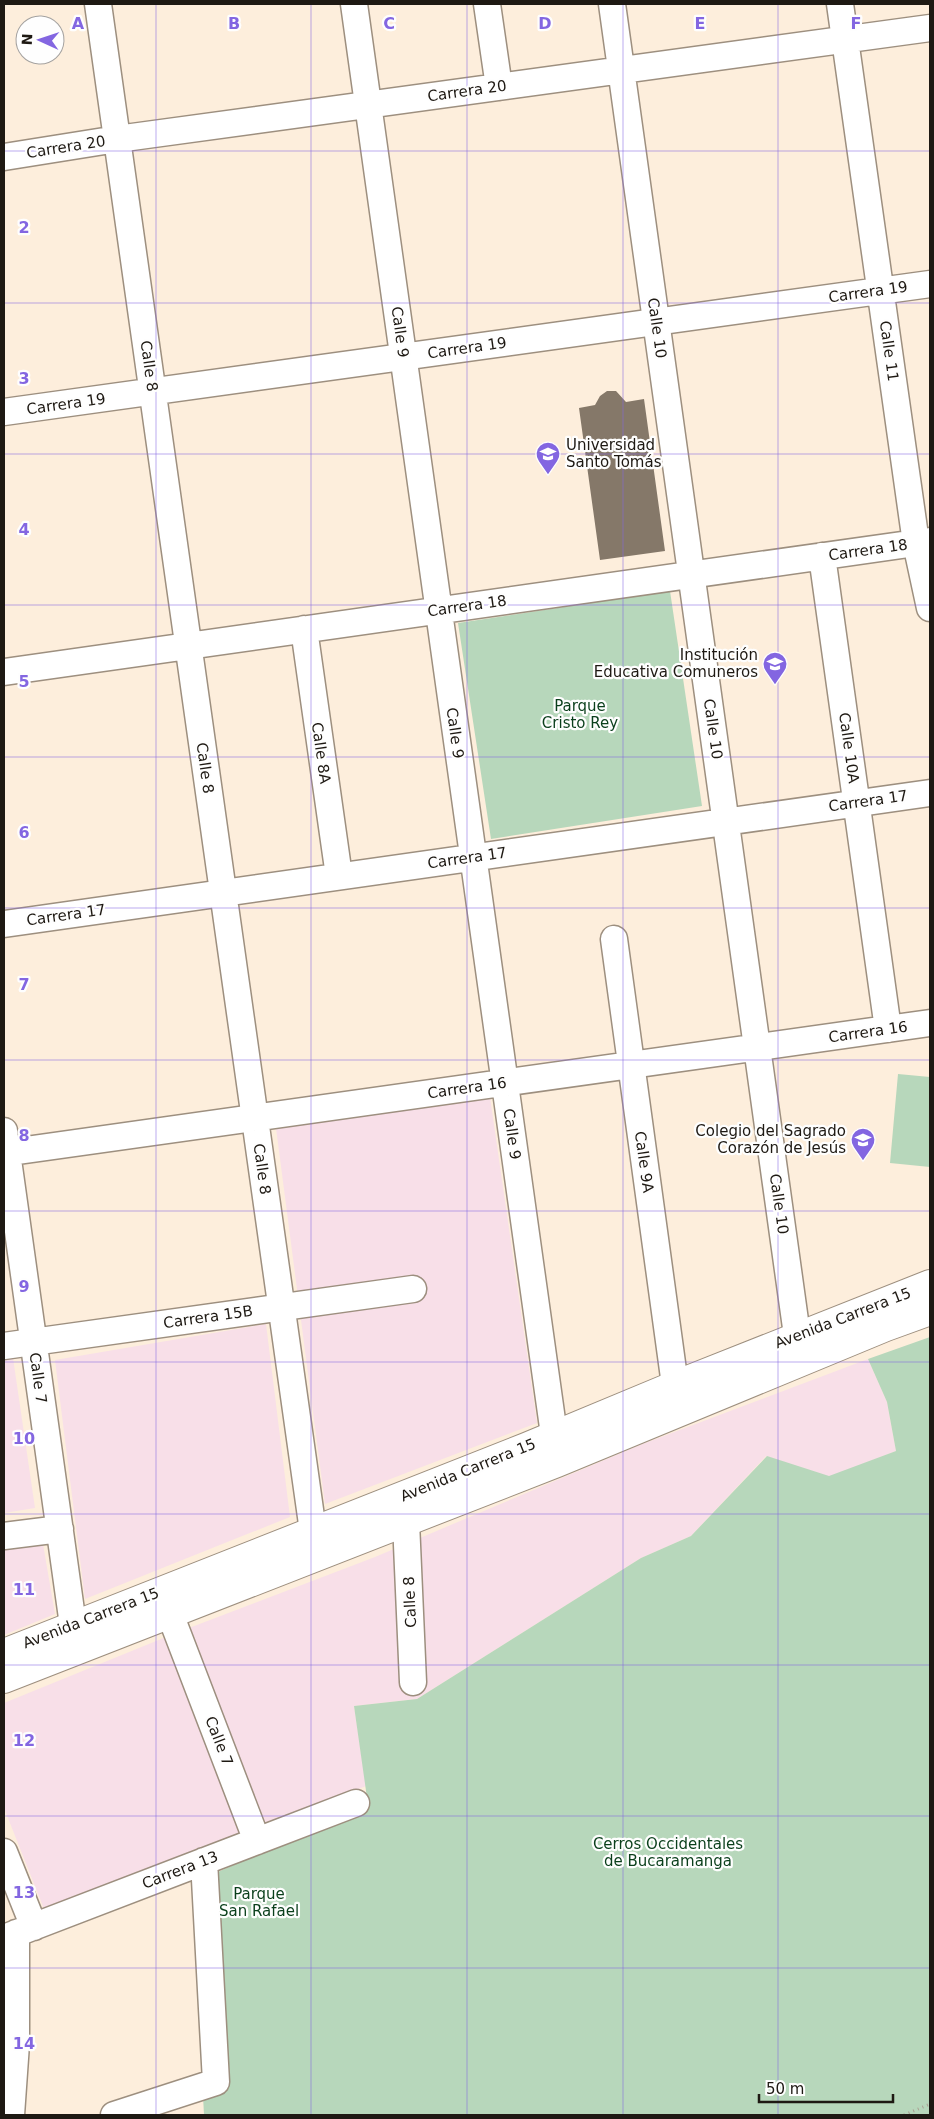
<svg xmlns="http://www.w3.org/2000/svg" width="934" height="2119" font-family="'DejaVu Sans',sans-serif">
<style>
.industrial{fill:#f8dfe8}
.green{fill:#b7d7bb}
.building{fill:#857869}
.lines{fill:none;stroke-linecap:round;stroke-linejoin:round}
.minor-casing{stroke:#9d8f7f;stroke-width:29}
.major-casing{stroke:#9d8f7f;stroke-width:30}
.path{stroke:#a99e91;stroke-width:3;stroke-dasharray:1 4;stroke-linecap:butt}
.minor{stroke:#fff;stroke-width:26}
.major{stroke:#fff;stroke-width:28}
.grid{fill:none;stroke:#8366e1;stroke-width:1;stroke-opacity:0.55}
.labels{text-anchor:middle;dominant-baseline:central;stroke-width:4.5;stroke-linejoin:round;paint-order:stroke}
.street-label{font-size:15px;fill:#1e1913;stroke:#fefefe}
.poi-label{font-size:15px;fill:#1e1913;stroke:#fefefe;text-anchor:end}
.park-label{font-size:15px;fill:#0a3f1b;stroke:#fefefe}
.grid-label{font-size:16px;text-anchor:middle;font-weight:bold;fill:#8366e1;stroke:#fefefe;stroke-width:4.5;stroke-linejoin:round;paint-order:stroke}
</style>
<rect width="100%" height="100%" fill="#fdeedc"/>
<path class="industrial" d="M490 1097 537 1423 325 1504 276 1128Z
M266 1324 290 1517 85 1599 55 1360Z
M13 1358 35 1508 4 1513V1360Z
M868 1359 887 1402 896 1451 829 1477 766 1456 691 1536 641 1558 417 1699 354 1706 366 1786 266 1825 189 1628 375 1557 640 1445Z
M43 1544 55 1614 4 1635V1550Z
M166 1637 244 1834 46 1914 4 1808V1703Z"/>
<path class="green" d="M670 591 702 806 491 839 458 623Z
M898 1074 930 1077V1167L890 1163Z
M930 1337V2115H204L203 2096 213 1874 338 1820 368 1805 354 1706 417 1699 641 1558 691 1536 767 1456 829 1476 896 1451 887 1402 868 1359Z"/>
<path class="building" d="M607 391H616L626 402 644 399 665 551 600 560 579 408 595 405 600 396Z"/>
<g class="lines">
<defs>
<path id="minor" d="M98 4 313 1531
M354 4 557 1456
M487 4 499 87
M612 4 797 1335
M840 4 916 543 930 608
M4 157 117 139 930 28
M4 412 930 284
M822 556 888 1029
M304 629 339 876
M4 672 930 541
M4 924 930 793
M614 939 675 1385
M4 1131 73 1625
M4 1153 930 1023
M4 1346 413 1289
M406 1522 413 1682
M4 1536 60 1529
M170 1614 257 1841
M4 1852 34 1927
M4 1938 356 1803
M11 2115 16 2044V1933
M114 2115 216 2082 204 1861"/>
<path id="major" d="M4 1653 526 1447 675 1385 930 1284
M4 1679 557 1463 886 1327 930 1311"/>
</defs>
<use href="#minor" class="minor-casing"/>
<use href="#major" class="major-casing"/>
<path class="path" d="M904 2115 930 2104"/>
<use href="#minor" class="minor"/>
<use href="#major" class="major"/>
</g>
<path class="grid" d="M156 4V2115M311 4V2115M467 4V2115M623 4V2115M778 4V2115M4 151H930M4 303H930M4 454H930M4 605H930M4 757H930M4 908H930M4 1060H930M4 1211H930M4 1362H930M4 1514H930M4 1665H930M4 1816H930M4 1968H930"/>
<defs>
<symbol id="university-pin" viewBox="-11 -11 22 30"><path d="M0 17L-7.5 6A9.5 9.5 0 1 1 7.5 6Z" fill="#8366e1" stroke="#fefefe"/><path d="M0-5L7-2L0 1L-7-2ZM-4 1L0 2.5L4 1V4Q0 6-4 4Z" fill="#fff"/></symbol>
<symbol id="school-pin" viewBox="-11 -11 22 30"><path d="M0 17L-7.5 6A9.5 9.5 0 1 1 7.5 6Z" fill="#8366e1" stroke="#fefefe"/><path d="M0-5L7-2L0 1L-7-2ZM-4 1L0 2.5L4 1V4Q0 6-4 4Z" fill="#fff"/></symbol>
</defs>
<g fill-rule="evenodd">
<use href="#university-pin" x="534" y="440" width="28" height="38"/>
<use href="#school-pin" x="761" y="650" width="28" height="38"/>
<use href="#school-pin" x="849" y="1126" width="28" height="38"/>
</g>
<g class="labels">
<g class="street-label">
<text transform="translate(467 91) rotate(-8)">Carrera 20</text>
<text transform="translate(66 147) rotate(-9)">Carrera 20</text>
<text transform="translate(868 292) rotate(-8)">Carrera 19</text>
<text transform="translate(657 328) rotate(82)">Calle 10</text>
<text transform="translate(400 332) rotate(82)">Calle 9</text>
<text transform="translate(467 348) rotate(-8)">Carrera 19</text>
<text transform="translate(889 351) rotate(82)">Calle 11</text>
<text transform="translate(149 366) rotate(82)">Calle 8</text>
<text transform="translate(66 404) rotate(-8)">Carrera 19</text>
<text transform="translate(868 550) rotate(-8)">Carrera 18</text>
<text transform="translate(467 606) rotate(-8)">Carrera 18</text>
<text transform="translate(713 729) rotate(82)">Calle 10</text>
<text transform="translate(455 733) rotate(82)">Calle 9</text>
<text transform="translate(849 748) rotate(82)">Calle 10A</text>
<text transform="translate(321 753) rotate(82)">Calle 8A</text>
<text transform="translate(205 768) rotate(82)">Calle 8</text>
<text transform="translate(868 801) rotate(-8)">Carrera 17</text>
<text transform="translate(467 858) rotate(-8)">Carrera 17</text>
<text transform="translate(66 915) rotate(-8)">Carrera 17</text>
<text transform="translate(868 1032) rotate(-8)">Carrera 16</text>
<text transform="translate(467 1088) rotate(-8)">Carrera 16</text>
<text transform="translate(512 1134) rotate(82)">Calle 9</text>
<text transform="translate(644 1162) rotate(82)">Calle 9A</text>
<text transform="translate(262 1169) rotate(82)">Calle 8</text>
<text transform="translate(779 1204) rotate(82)">Calle 10</text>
<text transform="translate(208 1317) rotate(-8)">Carrera 15B</text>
<text transform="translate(843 1318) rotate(-21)">Avenida Carrera 15</text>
<text transform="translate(38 1378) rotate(82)">Calle 7</text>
<text transform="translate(468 1470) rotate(-22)">Avenida Carrera 15</text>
<text transform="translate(410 1602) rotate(-93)">Calle 8</text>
<text transform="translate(91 1618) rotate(-21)">Avenida Carrera 15</text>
<text transform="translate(219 1741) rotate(69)">Calle 7</text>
<text transform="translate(180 1870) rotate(-21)">Carrera 13</text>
</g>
<g class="poi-label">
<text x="566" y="445" text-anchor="start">Universidad<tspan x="566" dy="17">Santo Tomás</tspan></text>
<text x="758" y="655">Institución<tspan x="758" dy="17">Educativa Comuneros</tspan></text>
<text x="846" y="1131">Colegio del Sagrado<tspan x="846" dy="17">Corazón de Jesús</tspan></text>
</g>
<g class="park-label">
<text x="580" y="706">Parque<tspan x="580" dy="17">Cristo Rey</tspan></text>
<text x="668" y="1844">Cerros Occidentales<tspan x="668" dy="17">de Bucaramanga</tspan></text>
<text x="259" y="1894">Parque<tspan x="259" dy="17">San Rafael</tspan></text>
</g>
</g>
<g class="grid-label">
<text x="78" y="29">A</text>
<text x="234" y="29">B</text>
<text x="389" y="29">C</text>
<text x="545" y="29">D</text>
<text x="700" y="29">E</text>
<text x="856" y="29">F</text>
<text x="24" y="233">2</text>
<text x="24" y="384">3</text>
<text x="24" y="535">4</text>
<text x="24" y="687">5</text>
<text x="24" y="838">6</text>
<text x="24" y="990">7</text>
<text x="24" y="1141">8</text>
<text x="24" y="1292">9</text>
<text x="24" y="1444">10</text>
<text x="24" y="1595">11</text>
<text x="24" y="1746">12</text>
<text x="24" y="1898">13</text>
<text x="24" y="2049">14</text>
</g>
<rect width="934" height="2119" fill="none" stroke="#1e1913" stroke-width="10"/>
<g transform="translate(40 40) rotate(273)"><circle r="24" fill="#fefefe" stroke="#a4a2a0"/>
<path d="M0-4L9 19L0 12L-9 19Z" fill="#8366e1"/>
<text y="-8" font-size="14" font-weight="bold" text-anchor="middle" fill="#1e1913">N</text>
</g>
<path d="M759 2094v8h134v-8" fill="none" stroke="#1e1913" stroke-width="2.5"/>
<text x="766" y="2094" font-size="15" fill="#1e1913" stroke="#fefefe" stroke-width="4" paint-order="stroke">50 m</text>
</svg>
